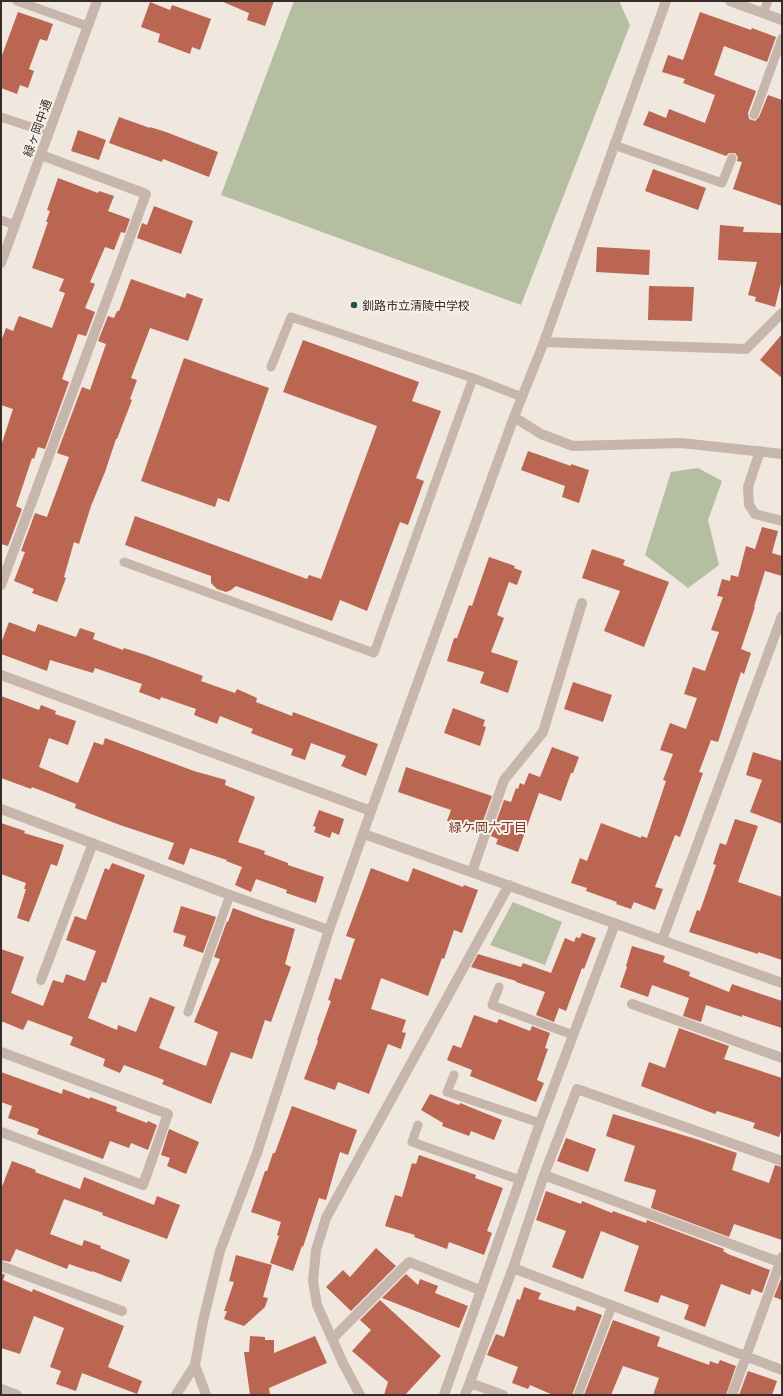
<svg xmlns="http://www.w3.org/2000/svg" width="783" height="1396" font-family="Quicksand,'Noto Sans JP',sans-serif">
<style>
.green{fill:#b5bea0}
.building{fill:#ba6652}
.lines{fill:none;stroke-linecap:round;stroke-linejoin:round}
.service{stroke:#c7b6ab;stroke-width:9}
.minor{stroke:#c7b6ab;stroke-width:10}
.tertiary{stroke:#c7b6ab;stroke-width:10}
.poi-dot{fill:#235253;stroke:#f8f1ea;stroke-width:1.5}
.labels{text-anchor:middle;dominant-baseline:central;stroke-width:4;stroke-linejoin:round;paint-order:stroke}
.street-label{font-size:12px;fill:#362d2a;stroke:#f8f1ea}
.poi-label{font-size:12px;fill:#362d2a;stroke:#f8f1ea;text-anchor:start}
.neighbourhood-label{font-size:13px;fill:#7c3a2b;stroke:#f8f1ea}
</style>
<rect width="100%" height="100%" fill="#f0e7de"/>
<path class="green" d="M294 1H619L630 25 521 305 221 195Z
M698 468 722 481 708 520 719 565 688 588 645 555 671 472Z
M513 902 562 922 545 965 490 945Z"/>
<path class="building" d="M221 1H274L265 26 247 20 249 13Z
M150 2 170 10 172 5 211 19 200 50 192 47 190 54 158 42 160 34 141 27Z
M18 12 53 24 47 41 40 39 29 69 34 71 28 88 20 85 17 94 1 88V58Z
M700 12 751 30 752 28 776 37 767 62 724 46 714 75 756 91 748 113 749 119 755 121 759 117 768 95 782 100V206L733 189 742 162 737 161 738 157 735 153H729L726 156 643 125 649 111 666 118 669 109 705 123 715 95 683 83 685 79 662 72 668 55 683 60Z
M119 117 150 128V127L166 132 218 152 209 177 163 159 162 162 109 143Z
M78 130 106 140 99 160 71 151Z
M653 169 706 188 698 210 645 191Z
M58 178 98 193 99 191 114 196 108 211 130 219 125 233 121 232 114 250 105 247 90 282 95 284 85 308 95 312 86 336 78 334 62 379 69 382 45 449 38 447 34 459 32 458 16 506 22 509 8 546 1 544V446L13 409 1 405V341L6 328 13 331 19 316 52 328 65 293 59 291 64 279 32 268 48 222H46L50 211 47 210Z
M154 206 193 221 181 254 137 238 142 223 147 225Z
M720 225 744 227 743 232 782 233V279L775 307 755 301 756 297 748 295 757 262 718 260Z
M597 247 650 250 649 275 596 272Z
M131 279 185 298 187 293 203 299 188 341 150 328 131 378 137 380 130 399 132 400 117 439H116L105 472 91 506 79 544 74 542 64 577 66 578 57 602 32 593 34 589 14 581 25 552 21 551 35 513 47 517 69 457 57 453 82 387 90 390 106 344 98 341 108 316 114 318 117 311H119Z
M649 286 694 287 692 321 648 320Z
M782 334V378L760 360Z
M303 340 419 382 412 401 441 411 416 478 424 481 408 525 400 522 367 611 340 600 332 621 236 586 231 590 226 592 217 589 211 583V576L125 545 135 516 307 579 309 575 321 579 377 426 283 392Z
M184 358 269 388 229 502 218 498 215 507 141 481Z
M528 451 571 466V464L589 470 579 503 562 497 565 486 521 470Z
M762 527 778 531 772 553 782 556V576L765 571 754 607H755L741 649 751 653 744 674 741 672 718 742 711 740 699 772 703 773 680 837 675 835 655 887 663 889 655 910 634 902 631 909 616 904 617 902 586 891 587 888 571 883 580 858 587 861 601 823 641 838V836L647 838 666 781 663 780 673 754 660 750 670 723 686 729 697 698 684 694 693 667 705 671 719 632 711 630 723 597 717 596 722 579 730 581 731 575 738 577 746 546 755 549Z
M592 549 625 560 623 565 669 582 644 647 604 631 620 591 582 578Z
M489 557 515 566 514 568 522 571 517 585 509 582 497 615 504 618 491 652 518 661 508 693 480 683 484 672 447 661 454 638H457L469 605 472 606Z
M9 622 35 632 38 624 76 637 80 628 95 633 93 639 123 650 124 648 146 655 203 676 201 681 235 693 237 689 257 698 256 702 292 716 293 712 378 744 366 776 341 766 346 756 311 743 305 760 291 755 293 749 251 733 253 729 220 716 217 724 194 715 196 709 161 697 160 700 139 692 142 684 95 668 93 673 50 660 47 671 1 654V643Z
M573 682 612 695 603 722 564 709Z
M1 696 39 710 41 705 56 711 55 714 76 721 68 745 49 738 39 767 78 783 94 742 103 745 105 738 194 771 226 780 225 785 255 797 238 842 265 851 264 854 288 863V865L324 877 316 903 286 893 287 890 256 879 251 892 235 885 242 867 226 861 227 860 190 848 184 865 168 859 174 843 120 825 75 808 76 804 32 787 31 789 1 778Z
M453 708 485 720 483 726 486 727 480 746 444 733Z
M552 747 579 757 573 773H571L561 801 539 793 518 852 496 844 498 839 491 836 504 800 511 802 516 788 518 789 520 783 524 785 529 773 540 777Z
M753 752 782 761V824L750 812 762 780 746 775Z
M406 767 492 796 479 832 447 821 451 810 398 792Z
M319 810 344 819 339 835 332 832 330 838 314 832 316 827 313 826Z
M735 819 758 826 738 882 782 897V960L758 952V954L689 932 697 910 700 911 716 865 713 864 720 843 726 845Z
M1 823 25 831 24 833 64 845 57 866 51 864 29 922 17 918 26 889H24L26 883 1 874Z
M112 863 145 875 106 983 102 982 88 1018 117 1030 118 1025 136 1032 150 997 175 1007 159 1048 206 1066 218 1032 194 1022 220 959 214 957 227 921 228 922 233 908 263 919 295 929 285 964 291 967 271 1022 265 1020 252 1059 231 1052 211 1104 162 1084 164 1080 124 1065 120 1073 103 1066 105 1059 70 1045 73 1037 28 1020 23 1030 1 1021V949L24 957 11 993 43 1006 53 980 63 983 66 974 85 981 96 951 66 940 75 916 86 920 105 868 109 870Z
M371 868 408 882 413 868 463 887 464 885 478 890 462 933 454 930 444 959 442 958 428 996 381 978 371 1009 406 1020 402 1032 406 1033 401 1049 388 1044 369 1094 338 1082 335 1090 304 1079 318 1041 317 1040 331 1001 328 1000 335 978 341 980 355 939 346 936Z
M181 906 216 917 203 953 183 946 186 936 173 932Z
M582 933 596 938 584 969 582 968 566 1011 559 1008 554 1022 536 1015 545 992 516 982V981L471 967 478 954 521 967 523 963 551 973 565 938 574 942 576 937 580 938Z
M632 946 665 956 663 962 690 972 689 976 729 992 732 984 782 1001V1028L742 1015V1017L706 1005 701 1022 683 1016 689 998 652 985 648 997 620 987 627 967 626 966Z
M474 1015 497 1023 499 1019 530 1031 532 1026 550 1033 545 1048 548 1049 537 1080 544 1083 536 1102 470 1076 472 1070 447 1060 453 1045 461 1048Z
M679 1028 729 1046 724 1059 782 1078V1129L779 1137 753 1128 755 1123 717 1111 715 1114 641 1086 649 1062 665 1068Z
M1 1072 62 1094 63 1089 90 1099V1097L117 1107 116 1111 147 1123 148 1121 157 1125 148 1150 131 1143 129 1148 110 1141 103 1159 37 1134 39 1129 8 1118 12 1106 1 1102Z
M430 1094 459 1105 460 1103 502 1120 494 1140 471 1131 469 1136 442 1126 443 1123 421 1110Z
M292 1106 357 1130 348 1155 340 1152 326 1200 319 1198 303 1247 302 1246 293 1271 270 1263 279 1236 277 1235 281 1222 251 1212 265 1171H267L273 1153H275Z
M613 1114 696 1139 737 1153 732 1170 769 1183 775 1165 782 1167V1240L734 1224 729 1237 651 1208 656 1190 624 1181 635 1146 606 1136Z
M169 1129 199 1142 186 1174 167 1166 170 1158 161 1155Z
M566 1138 596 1149 588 1172 557 1161Z
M419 1155 476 1175 475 1178 503 1188 487 1231 492 1233 484 1255 449 1242 447 1249 414 1237 415 1235 385 1226 395 1195 402 1197 412 1163 416 1164Z
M12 1161 36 1170 35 1172 80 1189 84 1177 154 1205 157 1196 180 1205 167 1239 102 1215 103 1213 64 1199 50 1234 82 1246 84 1240 101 1246 100 1248 130 1260 121 1282 92 1271V1272L69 1264 67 1269 16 1249 10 1262 1 1260V1189Z
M546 1191 581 1204 582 1201 612 1213 613 1211 646 1223 647 1220 724 1249 723 1251 728 1254 770 1270 762 1293 752 1289 750 1295 721 1284 705 1327 684 1319 689 1305 661 1295 658 1303 624 1291 639 1246 601 1231 583 1279 552 1267 566 1231 536 1220Z
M376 1248 396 1266 351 1311 326 1287 343 1270 350 1277Z
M236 1255 272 1265 263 1297 268 1298 265 1307 244 1326 224 1319 227 1311H224L234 1282 229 1281Z
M1 1273 5 1275 3 1280 32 1292 33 1289 124 1326 108 1367 142 1381 137 1394 82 1373 76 1391 56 1384 61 1371 50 1367 64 1328 34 1316 20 1354 1 1348Z
M406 1274 418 1285 420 1279 438 1286 435 1293 468 1306 459 1328 382 1298Z
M782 1276V1300L774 1297Z
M524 1287 541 1293 538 1299 575 1311 577 1306 602 1315 572 1395H553L530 1385 528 1389 512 1383 518 1367 487 1355 496 1334 504 1337 517 1299 520 1300Z
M380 1300 441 1356 405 1395H384L388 1382 352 1351 371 1330 360 1320Z
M613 1320 660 1337 657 1346 709 1365 710 1361 718 1364 720 1360 736 1366 726 1395H653L659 1378 623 1366 611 1395H584Z
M250 1336 265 1337V1340H274V1353L315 1336 327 1363 269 1388 270 1395H250L244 1352H249Z
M748 1371 777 1381 772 1395H739Z"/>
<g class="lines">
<path class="service" d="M17 1 87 26
M763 13 768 1
M754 115 782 38
M1 117 49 133
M614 145 722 183 732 158
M1 220 15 225
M271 367 291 317 473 378
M124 562 374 653 473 378 522 397
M499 987 492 1005 573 1035
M188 1012 230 895
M454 1075 447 1092 540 1123
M418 1125 412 1142 520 1180
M578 1395 612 1306"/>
<path class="minor" d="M730 1 782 20
M544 342 746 349 782 313
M514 417 541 434 573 446 681 443 782 454
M760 451 748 487 749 505 755 514 782 521
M1 585 146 194 41 155
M1 675 371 811
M1 809 230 895 329 930
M364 834 782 983
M472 872 504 780 543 732 582 603
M662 940 782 616
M41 980 93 843
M632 1004 782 1058
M1 1052 168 1114 143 1185 1 1132
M544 1175 782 1263
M1 1266 122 1311
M513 1268 782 1370
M332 1339 409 1262 480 1290
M470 1383 503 1395
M1 1389 17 1395
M176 1395 195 1365
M206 1395 195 1365 203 1321 220 1251 257 1153 329 930 371 811 514 417 544 342 666 1
M360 1395 343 1363 317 1305 313 1281 316 1250 326 1218 509 885
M444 1395 540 1123 615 924
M465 1395 513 1268 544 1175 577 1089 782 1161
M732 1395 782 1257"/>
<path class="tertiary" d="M1 263 97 1"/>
</g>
<circle class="poi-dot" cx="354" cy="305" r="4"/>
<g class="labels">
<g class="street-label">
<text transform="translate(37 128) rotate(-70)">緑ヶ岡中通</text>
</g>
<g class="poi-label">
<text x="362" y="305">釧路市立清陵中学校</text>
</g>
<g class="neighbourhood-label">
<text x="488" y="827">緑ケ岡六丁目</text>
</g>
</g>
<rect width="783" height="1396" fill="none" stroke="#362d2a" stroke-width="4"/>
</svg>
